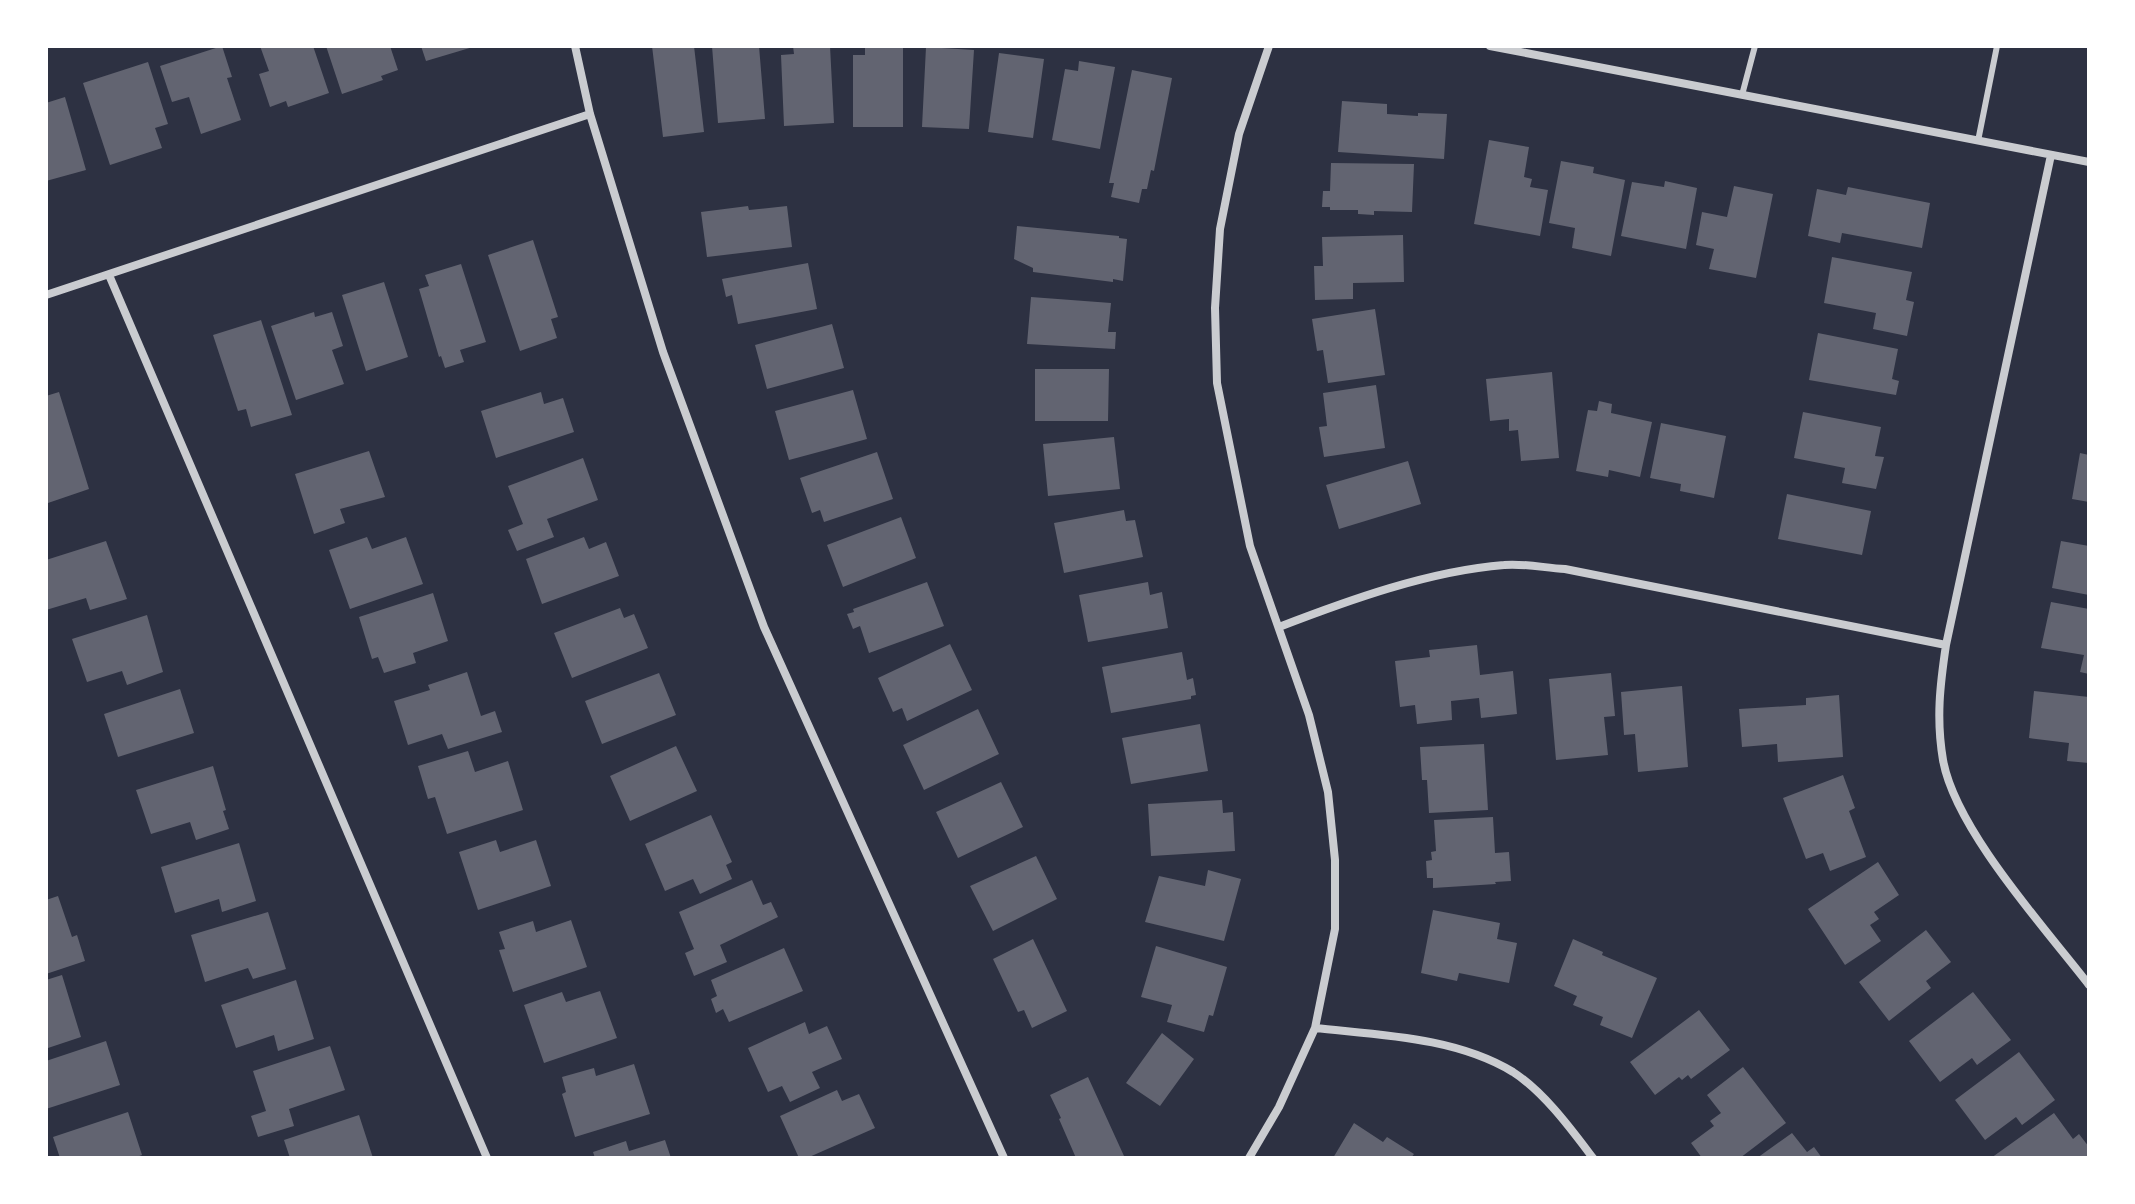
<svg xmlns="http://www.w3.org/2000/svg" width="2135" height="1204" font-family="Arial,sans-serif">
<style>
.building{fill:#626471}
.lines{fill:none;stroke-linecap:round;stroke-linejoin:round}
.service{stroke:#caccd0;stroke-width:6}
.minor{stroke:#caccd0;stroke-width:8}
</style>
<rect width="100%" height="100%" fill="#2d3142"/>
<path class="building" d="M222 46 232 77 227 78 241 120 201 134 189 97 172 102 160 66Z
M260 46H313L329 93 288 107 286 101 270 107 259 74 269 71Z
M326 46H390L398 70 381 76 383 80 342 94Z
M421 46H473V47L426 61Z
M652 46H694L704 132 663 137Z
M712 46H759L765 119 718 123Z
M793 46H830L834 123 784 126 781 55 794 54Z
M865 46H903V127H853V55H865Z
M926 47 974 50 969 129 922 127Z
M999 53 1044 59 1033 138 988 132Z
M1079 61 1115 67 1100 149 1052 140 1065 69 1078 71Z
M148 62 168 124 155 128 162 148 110 165 83 83Z
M1132 70 1172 78 1154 171 1151 170 1147 189H1142L1139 203 1111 197 1114 183H1109Z
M65 97 86 170 46 181V103Z
M1342 101 1387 104V114L1418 116V113L1447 114 1444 159 1338 152Z
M1489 140 1529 147 1524 177 1532 179 1530 187 1548 190 1540 236 1474 224Z
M1561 161 1594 167 1593 173 1625 180 1611 256 1572 248 1575 228 1549 223Z
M1331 163 1414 164 1412 212 1374 211V215L1358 214V210H1330V207H1322L1323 191H1330Z
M1665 181 1697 188 1686 249 1621 236 1632 182 1664 187Z
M1734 186 1773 194 1756 278 1709 269 1714 249 1696 245 1702 212 1727 217Z
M1848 187 1930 203 1922 248 1842 233 1840 243 1808 236 1817 189 1846 195Z
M748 206 749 210 787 206 792 247 707 257 701 212Z
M1017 226 1119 236V238L1127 239 1123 281 1113 279V282L1033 272V268L1014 259Z
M1403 235 1404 282 1353 283V299L1315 300 1314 266H1323L1322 237Z
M533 240 558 317 551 319 557 338 520 351 488 255Z
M1832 257 1912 272 1906 300 1914 302 1907 336 1873 329 1876 313 1824 303Z
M808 263 817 309 738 324 732 295 726 297 722 279Z
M461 264 486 342 460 350 464 362 445 368 441 356 439 357 419 289 429 286 425 275Z
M384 282 408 357 366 371 342 295Z
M1031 297 1111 303 1108 332H1116L1115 349 1027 344Z
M1375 309 1385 375 1328 383 1323 350 1317 351 1312 319Z
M314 312 315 317 332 312 343 346 332 350 344 384 296 400 271 326Z
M261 320 292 415 251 427 246 409 238 411 213 335Z
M832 324 844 368 767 389 755 345Z
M1818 333 1898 349 1892 379 1899 381 1896 395 1809 380Z
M1035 369H1109L1108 421H1035Z
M1552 372 1559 458 1521 461 1518 430 1509 431V419L1490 421 1486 379Z
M1376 385 1385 448 1324 457 1319 427 1327 426 1323 393Z
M853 390 867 439 789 460 775 411Z
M59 392 89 489 48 503 46 396Z
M541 392 544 404 563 398 574 432 496 458 481 411Z
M1599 401 1612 404 1611 413 1652 422 1640 477 1609 470 1608 477 1576 471 1588 410 1597 411Z
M1803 412 1881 427 1875 456 1884 457 1876 489 1842 483 1845 468 1794 458Z
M1661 423 1726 436 1714 498 1680 491 1681 484 1650 478Z
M1114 437 1120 489 1048 496 1043 444Z
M369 451 385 497 340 509 345 523 314 534 295 474Z
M877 452 893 499 824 522 820 510 812 513 800 478Z
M2080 453 2089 455V502L2072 499Z
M583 458 598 500 547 519 554 537 517 551 508 530 523 524 508 486Z
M1408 461 1421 504 1339 529 1326 485Z
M1787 494 1871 511 1862 555 1778 539Z
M1124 510 1126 521 1135 520 1143 557 1064 573 1054 523Z
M901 517 916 558 843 587 827 545Z
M367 537 372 549 406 537 423 584 350 609 329 550Z
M584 537 589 549 606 542 619 576 542 604 526 559Z
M106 541 127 599 90 610 86 598 46 610V560Z
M2061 541 2089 546V595L2052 588Z
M927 582 944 626 869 653 860 626 853 629 847 614 854 612 853 609Z
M1148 582 1150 595 1162 592 1168 628 1088 642 1079 595Z
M433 593 448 641 413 653 416 663 384 673 378 657 372 659 359 617Z
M2051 602 2089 609V674L2080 672 2084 655 2041 648Z
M620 608 624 618 634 614 648 648 572 678 554 633Z
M147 615 163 672 127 685 122 671 87 682 72 639Z
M950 644 972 690 907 721 902 708 893 712 878 678Z
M1477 645 1480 675 1513 671 1517 714 1481 718 1479 698 1451 701 1452 720 1417 724 1415 705 1400 707 1395 661 1430 657 1429 650Z
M1182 652 1187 680 1193 678 1196 695 1191 696V699L1111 713 1102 667Z
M467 672 481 716 495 711 502 732 448 749 442 734 408 745 394 701 430 690 428 685Z
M659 673 676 715 602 744 585 701Z
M1611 673 1615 716 1604 717 1608 755 1556 760 1549 679Z
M1682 686 1688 767 1638 772 1635 734 1624 735 1621 692Z
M180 689 194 733 118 757 104 714Z
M2034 691 2089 697V763L2067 761 2069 743 2029 738Z
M1839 695 1843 757 1778 762 1777 744 1742 747 1739 709 1806 705V698Z
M978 709 999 754 924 790 903 745Z
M1200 724 1208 771 1131 784 1122 738Z
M1484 744 1488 810 1429 813 1427 780H1422L1420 747Z
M676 746 697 791 630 821 610 776Z
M468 751 475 772 508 761 523 810 447 834 435 797 428 799 418 766Z
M213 766 226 810 223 811 229 829 196 840 190 822 151 834 136 790Z
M1843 775 1855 808 1849 811 1866 857 1830 871 1823 853 1806 859 1783 798Z
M1001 782 1023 827 958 858 936 812Z
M1222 800 1223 813 1233 812 1235 851 1151 856 1148 804Z
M711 815 732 862 726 865 732 879 700 894 693 879 665 891 645 844Z
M1493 817 1495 853 1509 852 1511 881 1495 882 1496 884 1433 888V878H1427L1426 861 1432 860 1431 852 1436 851 1434 820Z
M496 840 500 852 536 840 551 886 478 910 459 852Z
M239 843 256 901 222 912 219 899 175 913 161 867Z
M1036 856 1057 899 993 931 970 886Z
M1878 862 1899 895 1874 912 1879 919 1870 925 1881 941 1845 965 1808 909Z
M1208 870 1241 879 1224 941 1145 922 1159 876 1205 886Z
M752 880 763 905 771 902 778 917 720 945 727 962 694 976 685 953 694 949 679 912Z
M58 896 72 937 77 935 85 961 46 974V900Z
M1433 910 1500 923 1497 939 1517 943 1509 983 1459 973 1457 981 1421 973Z
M268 912 286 969 253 979 248 968 205 982 191 935Z
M571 920 587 967 513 992 499 950 505 949 499 932 533 921 536 932Z
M1926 930 1951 962 1926 981 1931 988 1889 1021 1859 982Z
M1033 939 1067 1011 1032 1028 1024 1010 1018 1012 993 959Z
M1573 939 1603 952 1602 955 1657 978 1632 1038 1600 1025 1603 1017 1573 1005 1577 996 1554 986Z
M1156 946 1227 967 1213 1016 1209 1015 1204 1032 1167 1022 1172 1005 1141 997Z
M784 948 803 991 729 1022 723 1009 716 1013 711 999 717 996 711 980Z
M62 975 81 1037 48 1048 46 1040V980Z
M296 980 314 1039 278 1051 274 1035 236 1048 221 1005Z
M600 991 617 1038 544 1063 524 1005 562 992 566 1002Z
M1973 992 2011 1040 1977 1065 1972 1058 1940 1082 1909 1041Z
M1699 1010 1730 1050 1691 1079 1688 1075 1682 1080 1679 1077 1655 1095 1630 1062Z
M805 1022 809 1034 827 1026 842 1059 812 1072 820 1088 790 1102 782 1086 768 1092 748 1048Z
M1162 1033 1194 1059 1160 1106 1126 1083Z
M106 1041 120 1085 46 1109V1061Z
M330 1046 345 1090 289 1109 294 1126 258 1137 251 1116 266 1111 253 1071Z
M2019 1052 2055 1100 2022 1125 2016 1117 1985 1140 1955 1100Z
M634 1064 650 1114 575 1137 562 1094 566 1092 562 1077 594 1068 596 1076Z
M1743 1067 1786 1123 1740 1158H1702L1691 1143 1714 1126 1710 1121 1721 1113 1707 1095Z
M1088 1077 1124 1156 1119 1158H1076L1059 1119 1061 1118 1050 1095Z
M837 1090 842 1101 859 1094 875 1128 807 1158H799L780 1116Z
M128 1112 142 1155 134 1158H60L53 1137Z
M2054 1113 2073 1139 2079 1134 2089 1147V1158H1991Z
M359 1115 373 1158H290L284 1140Z
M1354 1123 1383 1142 1387 1137 1414 1154 1411 1158H1333Z
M1792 1133 1807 1152 1814 1147 1822 1158H1757Z
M665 1140 671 1158H595L593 1152 626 1141 629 1151Z"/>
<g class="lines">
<path class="service" d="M1742 95 1755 46
M1978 141 1997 46"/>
<path class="minor" d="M575 46 590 114 663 352 764 627 1004 1158
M1490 46 2089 162
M2051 155 1946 645C1940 685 1936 719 1943 760 1955 829 2045 928 2089 985
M109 275 487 1158
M46 295 590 114
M1279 627C1349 600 1429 571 1504 565 1523 563 1545 568 1565 569L1946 645
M1315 1028C1379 1035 1456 1037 1513 1072 1544 1092 1571 1129 1593 1158
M1249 1158 1279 1107 1315 1028 1335 929V860L1328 792 1309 715 1250 546 1217 383 1215 308 1220 229 1239 134 1269 46"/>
</g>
<rect width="2135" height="1204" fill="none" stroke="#ffffff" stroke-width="96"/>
</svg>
